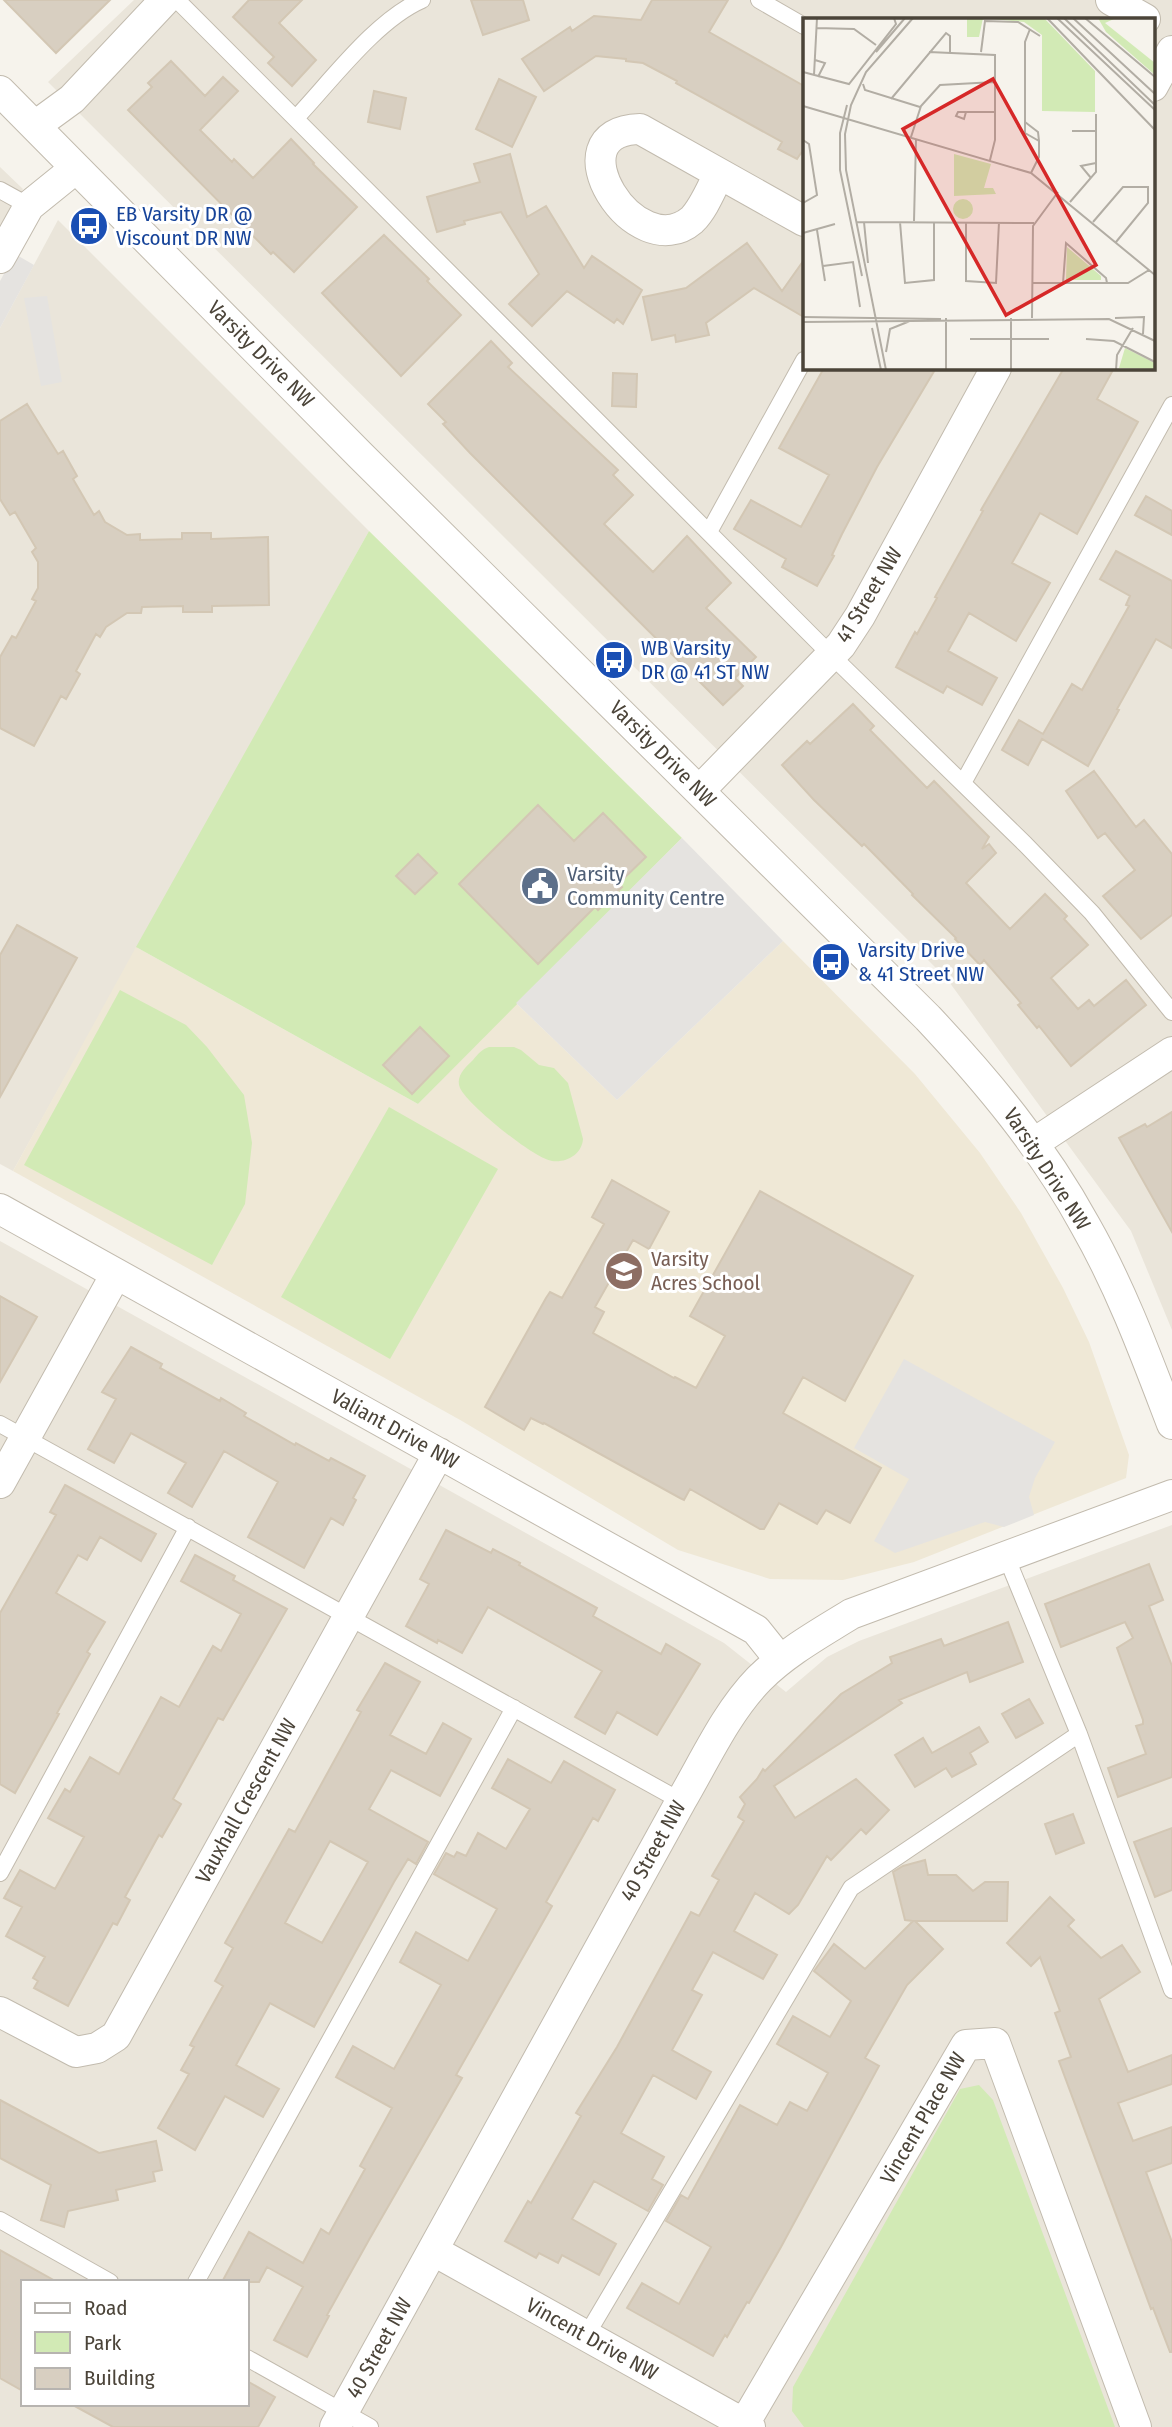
<svg xmlns="http://www.w3.org/2000/svg" width="1172" height="2427" font-family="'Fira Sans Condensed',sans-serif">
<style>
.residential{fill:#eae5da;fill-rule:evenodd}
.education{fill:#efe8d6}
.green{fill:#d2eab5}
.parking{fill:#e5e3e0}
.building{fill:#d8cfc1;stroke:#d3c7b4;stroke-width:2;fill-rule:evenodd}
.lines{fill:none;stroke-linecap:round;stroke-linejoin:round}
.lane-casing{stroke:#c2bbae;stroke-width:18}
.street-casing{stroke:#c2bbae;stroke-width:32}
.lane{stroke:#fff;stroke-width:16}
.street{stroke:#fff;stroke-width:30}
.labels{text-anchor:middle;dominant-baseline:central;stroke-width:6;stroke-linejoin:round;paint-order:stroke}
.transit-label{font-size:21px;fill:#164399;stroke:#fff;text-anchor:start}
.street-label{font-size:21px;fill:#4b4439;stroke:#fff}
.service-label{font-size:21px;fill:#4e5e75;stroke:#fff;text-anchor:start}
.education-label{font-size:21px;fill:#785e54;stroke:#fff;text-anchor:start}
.inset-road{fill:none;stroke:#b2ada4;stroke-width:2}
.view{fill:#d62828;fill-opacity:0.15;stroke:#d62828;stroke-width:3.5}
.inset-edge{fill:none;stroke:#4b4439;stroke-width:3.5}
</style>
<rect width="100%" height="100%" fill="#f6f3ec"/>
<path class="residential" d="M134 0H1172V1330L1131 1231 947 979 48 82ZM804 19H1153V368H804Z
M0 167 23 189 0 229Z
M58 220 369 531 13 1171 0 1164V328Z
M0 1241 724 1643 786 1692 827 1657 859 1641 1172 1525V2427H0ZM23 2282H247V2404H23Z"/>
<path class="education" d="M783 941 915 1074 980 1153 1021 1213 1063 1288 1089 1342 1129 1455 1126 1478 914 1562 843 1580 770 1579 678 1550 462 1421 13 1171 136 947 418 1104 516 1003 617 1100Z"/>
<path class="green" d="M369 531 682 838 418 1104 136 947Z
M120 990 186 1025 207 1047 244 1095 252 1143 245 1204 212 1265 24 1165Z
M489 1047H514L521 1050 539 1065 554 1068 568 1083 583 1139C582 1154 567 1163 552 1161 534 1159 467 1104 460 1088 455 1076 466 1067 473 1060 478 1054 482 1049 489 1047Z
M389 1107 498 1169 390 1359 281 1297Z
M979 2085 993 2100 1115 2427H804L792 2411 793 2387 960 2089Z"/>
<path class="parking" d="M15 254 34 265 0 328V281Z
M47 296 62 382 41 386 24 298Z
M682 838 783 941 617 1100 516 1003Z
M904 1359 1055 1442 1035 1478 1029 1497 1034 1515 1004 1527 985 1522 895 1553 874 1541 909 1479 854 1448Z"/>
<path class="building" d="M4 0H110L56 53Z
M249 0H302L279 23 316 60 292 86 268 63 274 57 233 17Z
M471 0H523L529 20 483 35Z
M652 0H728L709 32 804 86V155L801 153 797 159 778 149 782 142 676 83 677 81 643 63 626 61V59L596 56 544 91 522 59 570 27 572 31 594 16 641 20Z
M171 61 205 96 223 77 238 91 200 130 232 162 234 159 253 178 291 139 314 163 313 164 357 207 294 272 273 252 271 254 128 110 152 87 148 83Z
M499 79 536 97 512 147 476 129Z
M374 91 406 98 400 129 368 122Z
M510 154 527 217 546 206 584 268 592 256 642 290 623 324 617 319 614 323 567 291 532 326 509 304 539 274 501 212 464 221 465 224 437 232 427 197 480 182 474 164Z
M384 235 429 279 427 281 461 315 401 376 322 293Z
M747 243 782 291 804 260V317L754 288 706 323 709 335 676 342 675 335 652 340 643 297 686 288Z
M491 341 512 363 508 367 618 470 613 475 633 495 604 524 653 572 687 536 731 583 706 608 756 657 735 678 743 686 723 705 470 453 443 424 446 422 428 404Z
M824 368H936L877 467 842 534 832 555 834 556 817 586 782 567 786 559 734 529 751 500 801 527 829 475 779 448Z
M1064 368H1114L1097 399 1138 422 1077 534 1040 513 1012 563 1050 583 1016 641 969 613 948 651 997 678 982 705 947 686 943 693 896 667 915 632 917 634 937 598 935 597 983 511 981 510Z
M613 373 637 374 636 407 612 406Z
M27 404 58 454 63 451 77 476 73 479 94 515 99 511 105 522 127 535 140 534V540L182 539V533H211V539L268 537 269 605 212 606V612H183V606L142 607 141 613H127L106 627 100 637 96 634 76 671 80 674 66 699 61 696 34 746 0 728V657L12 636 16 638 36 601 32 599 38 588V562L32 552 36 548 15 512 10 515 0 499V421Z
M1146 496 1172 511V535L1135 515Z
M1116 551 1172 581V648L1156 639 1117 709 1119 710 1088 766 1042 739 1028 765 1002 750 1019 720 1043 734 1072 684 1082 690 1129 606 1126 605 1130 596 1100 579Z
M853 704 874 726 870 730 927 788 934 781 989 837 982 849 989 844 996 853 966 883 1010 929 1045 894 1067 916 1064 919 1088 945 1051 978 1078 1009 1089 1000 1094 1006 1126 980 1146 1005 1071 1066 1039 1026 1037 1028 1018 1005 1021 1003 984 960 980 965 955 939 956 938 912 895 913 894 864 844 862 846 814 800 782 765 807 741 810 744Z
M1094 771 1136 827 1144 820 1172 854V915L1141 939 1103 896 1135 870 1105 833 1098 838 1066 791Z
M538 805 574 841 603 813 646 857 618 884 622 887 598 910 595 907 538 964 459 884Z
M418 854 437 873 415 894 396 876Z
M17 925 77 958 0 1097V955Z
M420 1027 449 1056 412 1094 383 1065Z
M1172 1112V1232L1119 1138 1145 1124 1147 1127Z
M612 1180 669 1212 649 1249 633 1240 595 1307 604 1312 593 1333 674 1378 675 1377 696 1388 725 1336 690 1316 760 1191 913 1276 845 1401 803 1377 783 1413 881 1468 850 1523 826 1510 817 1524 779 1503 764 1529H760L690 1489 684 1500 680 1498 544 1423 543 1424 531 1418 524 1430 485 1407 546 1298 550 1292 562 1298 604 1224 592 1217Z
M0 1296 37 1317 0 1382Z
M131 1347 162 1364 160 1368 220 1401 221 1398 246 1413 244 1416 295 1445 296 1443 329 1461 331 1458 365 1476 353 1498 356 1500 343 1525 331 1518 304 1568 248 1537 278 1482 224 1451 192 1507 168 1493 186 1463 131 1433 114 1463 88 1449 116 1399 102 1392Z
M65 1485 156 1534 141 1561 100 1537 87 1560 78 1555 56 1593 105 1622 87 1652 90 1654 57 1713 59 1714 15 1793 0 1784V1613L56 1515 50 1512Z
M446 1530 491 1553 493 1549 520 1563 519 1565 597 1608 593 1616 661 1654 666 1644 700 1664 657 1735 617 1712 605 1734 575 1717 602 1671 488 1607 462 1653 438 1640 437 1643 406 1626 429 1584 420 1579Z
M195 1555 235 1576 233 1580 287 1609 223 1720 218 1718 173 1799 181 1804 162 1837 159 1835 125 1897 130 1900 117 1925 113 1923 68 2006 34 1988 38 1981 33 1978 45 1957 6 1936 22 1907 4 1898 20 1870 55 1889 84 1837 48 1818 65 1789 70 1792 90 1757 119 1774 161 1697 179 1707 213 1646 221 1651 241 1614 181 1581Z
M1149 1564 1163 1600 1149 1606 1172 1666V1777L1118 1797 1108 1768 1146 1754 1136 1726 1143 1724V1720L1117 1648 1133 1638 1125 1622 1061 1647 1045 1604Z
M1008 1622 1023 1662 970 1682 967 1672 899 1700 902 1703 774 1786 795 1818 856 1779 889 1810 866 1834 861 1829 831 1860 827 1856 798 1905 789 1914 755 1893 734 1931 777 1955 763 1979 713 1952 692 1990 702 1995 672 2050 711 2072 696 2099 653 2075 621 2133 664 2157 652 2179 663 2185 648 2211 594 2181 572 2219 616 2244 599 2275 562 2255 558 2263 539 2253 536 2258 505 2241 528 2201 531 2203 581 2116 576 2113 617 2047 691 1912 699 1916 719 1880 712 1876 744 1821 738 1817 745 1804 740 1797 757 1779 763 1769 765 1771 841 1694 892 1663 890 1657 941 1639 944 1646Z
M385 1663 420 1682 390 1735 426 1754 443 1723 471 1739 440 1796 391 1770 369 1809 428 1842 416 1864 408 1859 394 1882 314 2027 270 2003 236 2065 279 2089 263 2117 225 2096 195 2150 158 2128 189 2074 181 2070 194 2047 190 2045 223 1986 215 1981 233 1948 225 1943 289 1829 295 1832 361 1712 357 1710ZM330 1841 368 1862 322 1943 285 1923Z
M1029 1699 1043 1723 1016 1738 1002 1714Z
M979 1727 988 1742 970 1753 976 1764 952 1777 946 1768 915 1787 895 1755 923 1738 932 1753Z
M508 1759 551 1783 564 1761 615 1790 598 1821 593 1818 546 1902 552 1906 456 2075 462 2078 370 2238 327 2315 329 2316 307 2357 274 2340 303 2287 267 2267 259 2282H222L249 2232 303 2263 321 2229 329 2234 365 2169 360 2166 392 2108 336 2077 353 2046 394 2069 441 1985 400 1962 416 1932 468 1961 497 1909 434 1874 446 1853 454 1857 457 1852 466 1856 478 1833 506 1849 530 1809 492 1788Z
M1073 1814 1084 1843 1056 1854 1045 1824Z
M1172 1828V1890L1155 1897 1134 1842Z
M925 1860 928 1875H956L973 1891 985 1882H1008L1007 1921H915L943 1949 907 1985 865 2058 879 2066 781 2247 749 2303 747 2302 727 2337 725 2335 713 2356 627 2308 642 2283 679 2304 711 2247 666 2221 681 2195 688 2199 740 2105 777 2125 790 2102 807 2111 828 2073 777 2044 793 2016 830 2037 851 2001 814 1971 834 1944 865 1969 913 1921 905 1920 893 1872 903 1866Z
M1050 1897 1074 1920 1068 1926 1101 1958 1122 1945 1140 1972 1099 1999 1128 2072 1172 2055V2084L1118 2103 1133 2141 1172 2127V2163L1146 2172 1172 2242V2352H1170L1153 2308 1151 2309 1059 2061 1071 2057 1055 2013 1060 2011 1040 1957 1031 1966 1007 1943Z
M0 2100 99 2153 156 2141 162 2170 153 2172 155 2181 116 2190 118 2200 68 2211 64 2227 41 2220 51 2185 0 2158Z
M0 2250 57 2282H23V2391L0 2378Z
M247 2381 275 2397 258 2427H113L71 2404H247Z"/>
<g class="lines">
<defs>
<path id="lane" d="M177 0 831 655 1025 844 1092 913 1172 1012
M759 0 804 26
M296 118C331 81 376 20 422 0
M0 190 29 206
M709 532 804 360
M963 783 1172 405
M0 1424 681 1801
M1006 1556 1079 1734
M0 1873 188 1527
M0 2220 110 2282
M196 2282 514 1708
M586 2336 851 1888 1079 1734 1172 1990
M247 2358 370 2427"/>
<path id="street" d="M1111 0 1145 19
M1153 86 1172 51
M0 91 361 456 928 1018C988 1082 1043 1148 1085 1225 1121 1288 1146 1356 1172 1424
M35 126 72 99 165 0
M719 174C711 189 704 208 692 220 636 268 549 131 640 129L804 221
M0 258 29 206 76 168
M700 790 841 645 860 616 996 368
M1034 1143 1172 1052
M0 1209 756 1630 780 1660
M0 1483 116 1274
M0 2012 76 2052 97 2048 116 2036 439 1453
M434 2251 750 2427
M744 2424 966 2045 995 2043 1136 2427
M335 2427 681 1801C705 1760 726 1713 759 1679 786 1652 819 1634 851 1614L1172 1495"/>
</defs>
<use href="#lane" class="lane-casing"/>
<use href="#street" class="street-casing"/>
<use href="#lane" class="lane"/>
<use href="#street" class="street"/>
</g>
<defs>
<symbol id="bus-disc" viewBox="-11 -11 22 22"><circle r="9.5" fill="#1a4fb4" stroke="#fff"/><path d="M-5-6H5V4H4V6H2V4H-2V6H-4V4H-5ZM-3.5-4V0h7V-4ZM-3.5 1.2v1.5H-2V1.2ZM2 1.2v1.5H3.5V1.2Z" fill="#fff"/></symbol>
<symbol id="civic-disc" viewBox="-11 -11 22 22"><circle r="9.5" fill="#5c6f8a" stroke="#fff"/><path d="M-.6-6.5H3V-4.5H.6V-3L4-1V1h2V6H-6V1h2V-1L-.6-3ZM-1.2 2.5V6h2.4V2.5Z" fill="#fff"/></symbol>
<symbol id="school-disc" viewBox="-11 -11 22 22"><circle r="9.5" fill="#8d6e63" stroke="#fff"/><path d="M0-5L7-2L0 1L-7-2ZM-4 1L0 2.5L4 1V4Q0 6-4 4Z" fill="#fff"/></symbol>
</defs>
<g fill-rule="evenodd">
<use href="#bus-disc" x="67" y="204" width="44" height="44"/>
<use href="#bus-disc" x="592" y="638" width="44" height="44"/>
<use href="#civic-disc" x="518" y="864" width="44" height="44"/>
<use href="#bus-disc" x="809" y="940" width="44" height="44"/>
<use href="#school-disc" x="602" y="1249" width="44" height="44"/>
</g>
<g class="labels">
<g class="transit-label">
<text x="116" y="214">EB Varsity DR @<tspan x="116" dy="24">Viscount DR NW</tspan></text>
<text x="641" y="648">WB Varsity<tspan x="641" dy="24">DR @ 41 ST NW</tspan></text>
<text x="858" y="950">Varsity Drive<tspan x="858" dy="24">&amp; 41 Street NW</tspan></text>
</g>
<g class="street-label">
<text transform="translate(261 354) rotate(45)">Varsity Drive NW</text>
<text transform="translate(869 595) rotate(-59)">41 Street NW</text>
<text transform="translate(663 754) rotate(45)">Varsity Drive NW</text>
<text transform="translate(1047 1169) rotate(57)">Varsity Drive NW</text>
<text transform="translate(395 1429) rotate(29)">Valiant Drive NW</text>
<text transform="translate(246 1801) rotate(-61)">Vauxhall Crescent NW</text>
<text transform="translate(653 1851) rotate(-61)">40 Street NW</text>
<text transform="translate(923 2118) rotate(-60)">Vincent Place NW</text>
<text transform="translate(592 2339) rotate(29)">Vincent Drive NW</text>
<text transform="translate(379 2348) rotate(-61)">40 Street NW</text>
</g>
<g class="service-label">
<text x="567" y="874">Varsity<tspan x="567" dy="24">Community Centre</tspan></text>
</g>
<g class="education-label">
<text x="651" y="1259">Varsity<tspan x="651" dy="24">Acres School</tspan></text>
</g>
</g>
<g transform="translate(803 18)">
<rect width="352" height="352" fill="#f6f3ec"/>
<path d="M164 0H241L292 53V94L239 93V17L221 4 180 0 176 19H164ZM295 0H313L302 5 352 45V57L303 14ZM151 136 188 146 181 170H190L193 176 151 178ZM150 191a10 10 0 1 1 20 0a10 10 0 1 1-20 0ZM264 229 298 258V262H263ZM322 330 352 345V351L316 350Z" fill="#d2eab5"/>
<path class="inset-road" d="M244 0 352 112M254 0 352 92M261 0 352 87M270 0 352 76M282 0 352 59M14 10 51 11 73 27M227 11 222 24V115L236 123V139L228 155M73 34 102 0M126 34 192 37V122L187 142M178 34 182 3 215 4 237 18M12 42 22 45 15 59M0 54 46 66 93 6 91 0M11 57 14 0M60 66 62 72 117 89M88 81 143 15 147 18V34M44 87 37 115V152L59 258M0 88 228 155 352 257M163 94 161 101 153 98 155 94H192M222 104 235 114 236 123M269 113H293M108 119 118 88 137 67 192 64M0 122 6 126 14 177 0 185M288 160 278 148 293 145M267 184 293 154V96M111 203 113 121M53 204 231 205M61 204 65 245M97 204 102 265 131 262V204M163 204V263L193 265 196 204M290 204 320 169H345V185L313 224M14 212 22 263M0 215 32 206M20 248 50 244 57 289M229 265H325L346 252M260 265 263 225 303 260 304 265M0 299 138 301M208 300V352M229 300 230 208 255 174M312 300 341 299 340 316M0 304 306 301 352 323M69 310 78 352M167 321H246M283 321 311 323 352 344M83 334 87 311 107 303M83 352 43 152 42 116 48 87 63 54 110 0M143 352V300M313 352 314 337 330 310"/>
<path class="view" d="M190 61 293 247 203 297 100 111Z"/>
<rect width="352" height="352" class="inset-edge"/>
</g>
<rect x="21" y="2280" width="228" height="126" fill="#ffffff" stroke="#b7b4b0" stroke-width="2"/>
<rect x="35" y="2303" width="35" height="10" fill="#ffffff" stroke="#b7b4b0" stroke-width="2"/>
<text x="84" y="2315" font-size="21" fill="#4b4439">Road</text>
<rect x="35" y="2332" width="35" height="21" fill="#d2eab5" stroke="#b7b4b0" stroke-width="2"/>
<text x="84" y="2350" font-size="21" fill="#4b4439">Park</text>
<rect x="35" y="2368" width="35" height="21" fill="#d8cfc1" stroke="#b7b4b0" stroke-width="2"/>
<text x="84" y="2385" font-size="21" fill="#4b4439">Building</text>
</svg>
